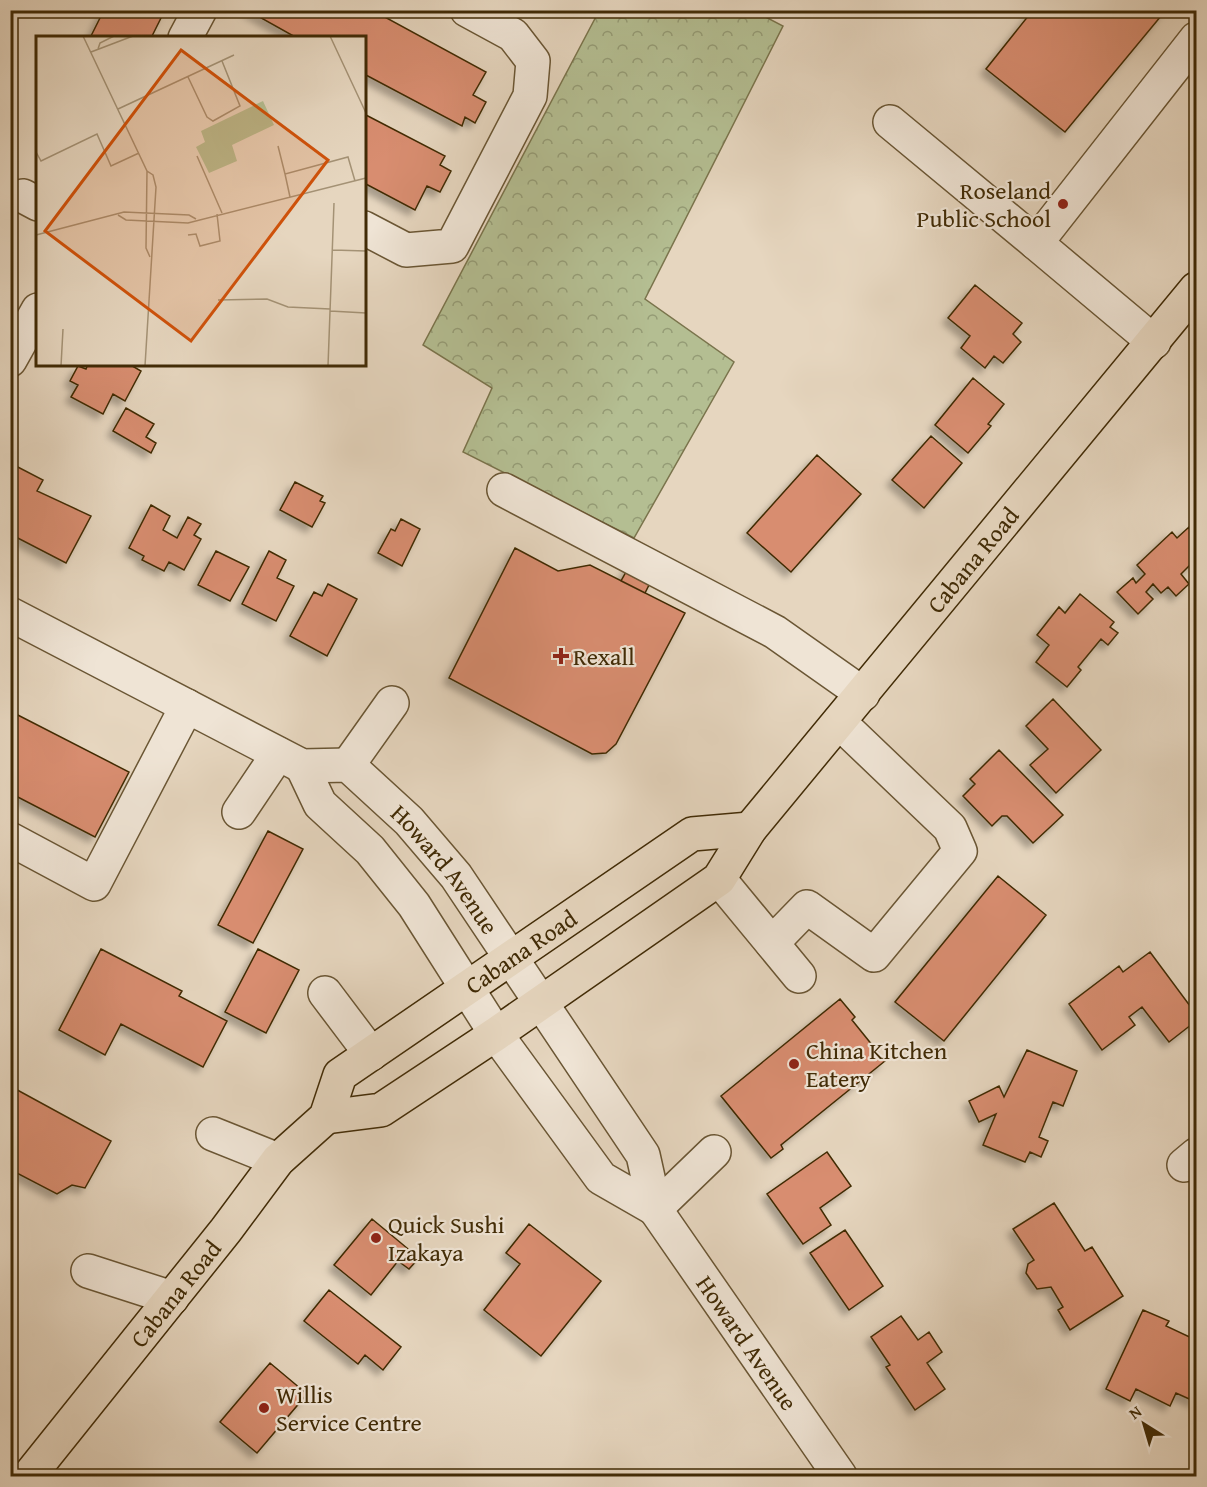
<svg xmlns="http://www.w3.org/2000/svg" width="1207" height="1487" font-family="'Gentium Book Plus',serif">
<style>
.forest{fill:url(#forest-crowns);stroke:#7a744c;stroke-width:1.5}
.building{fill:#d88d70;stroke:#412b06;stroke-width:1.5;filter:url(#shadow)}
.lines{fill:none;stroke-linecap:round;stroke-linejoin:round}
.minor-casing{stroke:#6a5634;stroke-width:36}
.major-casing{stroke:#412b06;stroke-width:36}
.minor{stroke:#efe4d5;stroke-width:33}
.major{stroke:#e6d6bf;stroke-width:33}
.poi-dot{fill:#8f2418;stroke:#efe4d5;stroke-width:2}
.labels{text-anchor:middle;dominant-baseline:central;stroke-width:4.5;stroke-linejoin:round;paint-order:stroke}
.poi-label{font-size:24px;fill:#412b06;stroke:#efe4d5;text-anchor:start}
.street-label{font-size:24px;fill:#412b06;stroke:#efe4d5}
.inset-road{fill:none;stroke:#a49275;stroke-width:1.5}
.view{fill:#cf520b;fill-opacity:0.15;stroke:#cf520b;stroke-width:3}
.inset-edge{fill:none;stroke:#412b06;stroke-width:3}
</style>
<defs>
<pattern id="forest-crowns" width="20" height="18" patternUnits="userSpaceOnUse" patternTransform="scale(1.5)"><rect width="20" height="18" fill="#b4be92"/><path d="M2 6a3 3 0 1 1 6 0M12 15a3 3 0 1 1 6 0" fill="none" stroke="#949b75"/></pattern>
<filter id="shadow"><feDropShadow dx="-5.5" dy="5.5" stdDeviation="3" flood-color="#0004"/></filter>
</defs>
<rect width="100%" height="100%" fill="#e6d6bf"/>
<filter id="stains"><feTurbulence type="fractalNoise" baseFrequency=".00333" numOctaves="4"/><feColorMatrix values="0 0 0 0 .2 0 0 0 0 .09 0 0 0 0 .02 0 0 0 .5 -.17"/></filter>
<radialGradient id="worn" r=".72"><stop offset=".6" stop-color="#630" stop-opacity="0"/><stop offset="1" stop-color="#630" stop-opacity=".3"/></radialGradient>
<path class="forest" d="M599 11H754L783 26 645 299 734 362 634 538 463 452 492 388 423 345Z"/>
<path class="building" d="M104 10H165L151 38H90Z
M247 10H372L486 72 473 95 486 102 475 123 465 117 462 126 364 74V38H297Z
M1033 10H1166L1065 132 986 69Z
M364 114 445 156 440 165 451 171 440 192 427 186 415 210 364 183Z
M975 285 1022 323 1013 334 1021 342 1003 363 994 356 985 368 961 348 970 336 948 318Z
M88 364H129L141 371 125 401 113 394 103 414 71 397 78 385 70 381 78 366 86 369Z
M973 378 1004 404 988 424 991 426 968 453 935 425Z
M126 408 154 424 146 437 156 443 151 453 113 431Z
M931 436 962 463 924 508 892 480Z
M817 455 861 494 791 572 747 533Z
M12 464 43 480 37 491 91 516 66 563 10 534Z
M295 482 323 496 320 501 325 503 312 527 280 510Z
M151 505 170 516 163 530 177 538 188 517 201 524 194 535 201 539 184 570 169 562 164 571 142 560 144 556 129 548Z
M401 519 420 529 402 566 378 553 391 529 395 531Z
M1189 527 1196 535V559L1181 574 1189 584 1176 596 1168 587 1161 593 1153 584 1146 592 1153 599 1138 614 1117 592 1133 578 1136 583 1145 574 1137 565 1172 532 1177 538Z
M515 548 558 571 590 565 685 613 616 744 606 753 592 754 449 678Z
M216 551 249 567 230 601 198 585Z
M269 551 286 560 277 578 294 586 276 621 242 604Z
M631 563 654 575 645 593 621 581Z
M328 584 357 599 327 656 290 636 314 592 322 596Z
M1080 594 1114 622 1110 627 1118 633 1108 645 1101 639 1078 667 1081 670 1067 687 1036 662 1049 645 1037 635 1059 607 1065 613Z
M1053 699 1101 750 1056 793 1030 765 1048 749 1026 726Z
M10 711 129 772 95 837 10 793Z
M999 750 1063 815 1033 843 1007 816H1002L992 826 963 796 975 784 970 779Z
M268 831 303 849 253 943 218 925Z
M998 876 1046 915 944 1041 895 1002Z
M101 949 182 991 179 996 227 1021 203 1067 121 1024 105 1055 59 1030Z
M258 949 299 970 266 1033 225 1012Z
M1150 952 1196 1014V1021L1169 1042 1142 1007 1129 1017 1135 1025 1102 1050 1069 1004 1119 966 1123 972Z
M840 999 855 1017 852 1020 885 1061 781 1145 783 1149 771 1158 721 1096Z
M1027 1050 1077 1071 1063 1106 1053 1102 1039 1137 1048 1141 1041 1157 1030 1152 1025 1162 983 1145 996 1114 979 1122 969 1101 999 1086 1004 1097Z
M10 1086 111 1141 85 1188 72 1185 57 1194 17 1173 14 1174 10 1180Z
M827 1152 851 1186 820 1208 831 1225 803 1244 767 1194Z
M1054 1203 1085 1251 1092 1247 1123 1296 1070 1330 1058 1310 1063 1307 1051 1287 1037 1289 1026 1273 1028 1264 1034 1260 1013 1229Z
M372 1219 419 1258 409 1269 398 1261 371 1295 334 1265Z
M529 1224 601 1281 541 1356 484 1310 520 1264 506 1253Z
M845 1230 883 1286 849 1310 810 1253Z
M329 1290 401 1347 383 1370 365 1355 358 1364 304 1321Z
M1143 1310 1169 1321 1166 1326 1196 1340V1402L1176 1393 1170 1406 1136 1389 1130 1401 1106 1389Z
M901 1316 918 1340 929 1332 942 1352 927 1363 945 1389 915 1410 886 1367 890 1365 871 1337Z
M270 1363 307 1394 257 1453 220 1422Z"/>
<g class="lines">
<defs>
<g id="minor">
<path d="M185 38 200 10"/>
<path d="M890 122 1036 243"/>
<path d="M23 196 38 204"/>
<path d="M364 228 406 250 452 246 530 96 533 61 513 35 467 10"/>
<path d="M1154 342 1036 243 1196 39"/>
<path d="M10 360 38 310"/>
<path d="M504 490 775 632 863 694"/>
<path id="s1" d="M10 614 302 766 348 765 409 821 456 876 643 1155 655 1209 840 1476"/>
<path d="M348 765 392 703"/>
<path d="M302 766 320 804 370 850 414 905 496 1034 601 1178 655 1209"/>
<path d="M239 812 278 754"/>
<path d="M10 839 94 884 187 706"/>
<path d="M719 879 799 976"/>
<path d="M772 943 807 907 874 955 960 851 950 828 839 722"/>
<path d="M325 993 371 1054"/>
<path d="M213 1134 278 1160"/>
<path d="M1184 1165 1196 1155"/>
<path d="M655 1209 714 1152"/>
<path d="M88 1271 172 1298"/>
</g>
<g id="major">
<path id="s2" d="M326 1117 381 1110 496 1034 719 879 750 829 1196 289"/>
<path id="s3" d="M29 1476 226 1230 278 1160 326 1117 340 1075 692 834 750 829"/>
</g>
</defs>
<use href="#minor" class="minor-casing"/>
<use href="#major" class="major-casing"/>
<use href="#minor" class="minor"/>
<use href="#major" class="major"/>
</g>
<g class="poi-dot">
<circle cx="1063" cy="204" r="6"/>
<path d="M558 647h6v6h6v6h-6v6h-6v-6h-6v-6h6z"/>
<circle cx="794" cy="1064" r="6"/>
<circle cx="376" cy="1238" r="6"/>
<circle cx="264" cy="1408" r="6"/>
</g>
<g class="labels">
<g class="poi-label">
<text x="1051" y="190" text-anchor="end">Roseland<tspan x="1051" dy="28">Public School</tspan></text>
<text x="573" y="656">Rexall</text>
<text x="806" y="1050">China Kitchen<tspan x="806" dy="28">Eatery</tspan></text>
<text x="388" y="1224">Quick Sushi<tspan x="388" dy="28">Izakaya</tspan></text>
<text x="276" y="1394">Willis<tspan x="276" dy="28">Service Centre</tspan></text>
</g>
<g class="street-label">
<text stroke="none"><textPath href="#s2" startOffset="873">Cabana Road</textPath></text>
<text stroke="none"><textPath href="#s1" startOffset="518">Howard Avenue</textPath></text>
<text stroke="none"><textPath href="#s3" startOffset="730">Cabana Road</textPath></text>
<text stroke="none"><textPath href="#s3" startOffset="234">Cabana Road</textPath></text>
<text stroke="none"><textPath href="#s1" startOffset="1084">Howard Avenue</textPath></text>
</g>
</g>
<g transform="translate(36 36)">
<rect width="330" height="330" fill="#e6d6bf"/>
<path d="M227 65 238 89 196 109 201 125 173 137 160 111 169 106 165 95Z" fill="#b4be92"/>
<path class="inset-road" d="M47 0 111 135 117 139 120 151 109 330M294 0 330 77M62 13 64 7 78 0M55 16 97 0M152 41 171 81 177 85 204 70 186 25M82 73 198 19M242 110 249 138M0 116 5 125 61 98 75 130 103 117M161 120 186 177M111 135 110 212 114 221M254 161 249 138 312 121 319 145M82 179 90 184 152 187 330 142M0 199 88 176 153 179 160 183M152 199 160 198 164 210 184 205 181 178M297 214 330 215M182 264 231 263 252 271 294 273M294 275 330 277M25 330 27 293M292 330 298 167"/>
<path class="view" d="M145 14 292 124 155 305 9 195Z"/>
<rect width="330" height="330" class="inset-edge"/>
</g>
<rect width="1207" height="1487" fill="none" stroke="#e6d6bf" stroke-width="36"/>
<rect x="12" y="12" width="1183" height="1463" fill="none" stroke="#412b06" stroke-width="3"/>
<rect x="18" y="18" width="1171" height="1451" fill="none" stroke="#412b06" stroke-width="1.5"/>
<g transform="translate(1144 1424) rotate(323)" stroke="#efe4d5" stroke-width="4.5" paint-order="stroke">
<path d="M0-4.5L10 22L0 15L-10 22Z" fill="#412b06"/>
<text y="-9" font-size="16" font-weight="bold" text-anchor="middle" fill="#412b06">N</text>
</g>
<rect width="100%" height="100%" filter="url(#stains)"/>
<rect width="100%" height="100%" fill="url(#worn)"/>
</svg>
